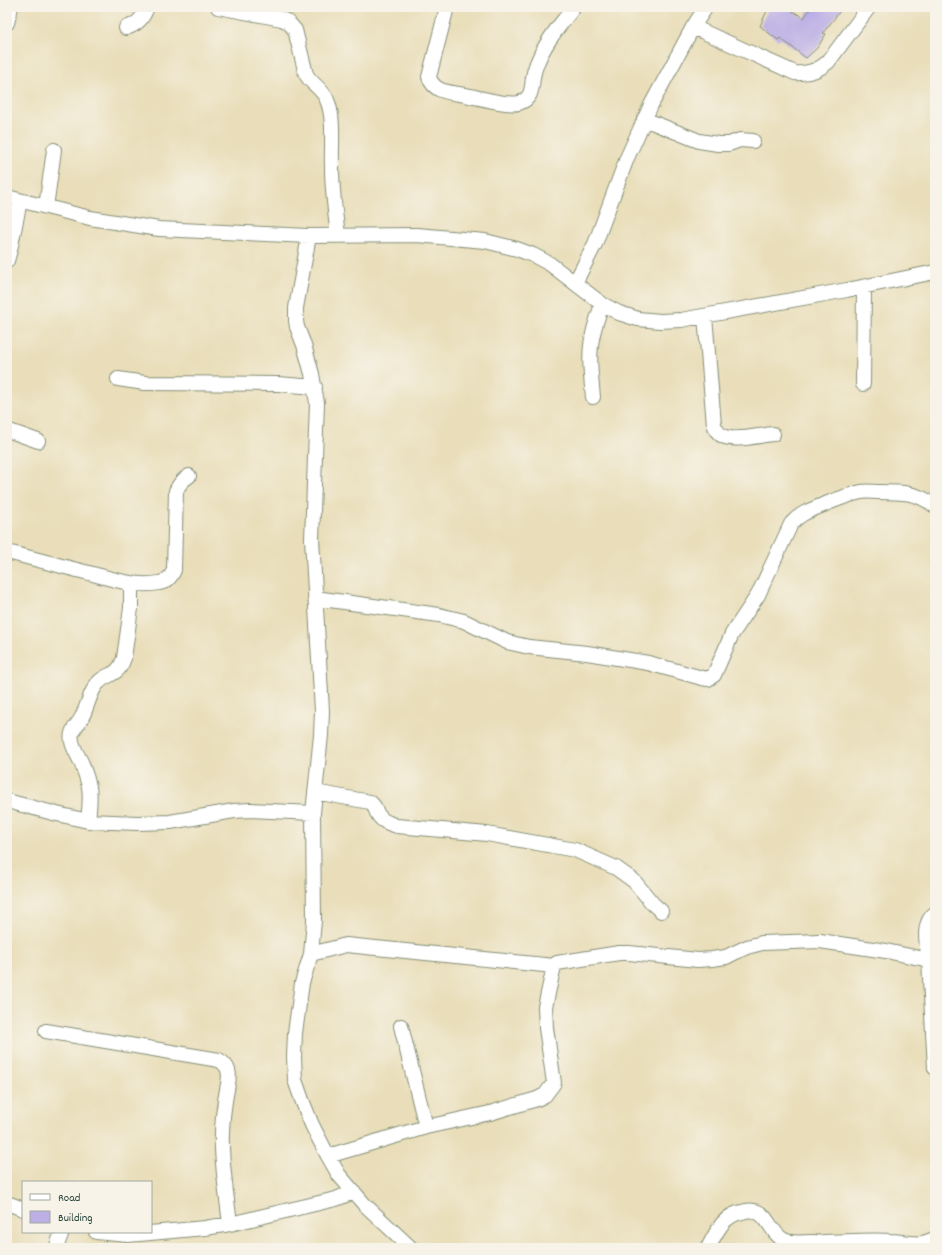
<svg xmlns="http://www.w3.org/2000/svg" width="942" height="1255" font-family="Dekko,sans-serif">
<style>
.building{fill:#bbafe5}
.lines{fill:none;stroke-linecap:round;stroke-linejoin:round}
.minor-casing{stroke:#848e76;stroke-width:16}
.minor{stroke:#fff;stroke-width:14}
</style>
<rect width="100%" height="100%" fill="#f7f3e8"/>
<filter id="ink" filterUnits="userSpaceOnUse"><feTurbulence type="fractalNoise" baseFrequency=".025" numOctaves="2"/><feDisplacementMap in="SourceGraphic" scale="8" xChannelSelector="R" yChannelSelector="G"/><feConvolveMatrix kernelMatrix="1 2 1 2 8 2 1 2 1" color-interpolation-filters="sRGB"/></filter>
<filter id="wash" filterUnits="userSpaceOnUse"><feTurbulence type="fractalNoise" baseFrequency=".012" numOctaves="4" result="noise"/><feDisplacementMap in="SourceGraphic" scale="16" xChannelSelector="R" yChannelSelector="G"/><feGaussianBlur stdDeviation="0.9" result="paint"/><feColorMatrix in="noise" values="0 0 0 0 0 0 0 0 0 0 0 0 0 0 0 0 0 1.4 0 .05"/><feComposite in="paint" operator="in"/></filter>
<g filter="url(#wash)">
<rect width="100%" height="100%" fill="#e9deb9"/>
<g id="blocks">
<path class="building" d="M769 7H786L804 18 811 7H843L823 33 826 34 817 48 806 58 780 38 778 40 760 26 766 13Z"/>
</g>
</g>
<g filter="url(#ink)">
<use href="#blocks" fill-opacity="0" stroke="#848e76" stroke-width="1"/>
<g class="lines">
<defs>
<path id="minor" d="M218 7 282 19 288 22 295 30 306 74C311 84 323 89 327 100 335 118 331 147 332 167 332 190 335 213 338 235
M447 7 429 77C434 93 450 92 465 95 477 97 508 106 519 103 536 97 530 83 535 69 542 46 559 26 574 7
M7 23 11 7
M693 27 795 73C808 74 818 71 828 62L869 7
M126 28C138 24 143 18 147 7
M644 119 699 141 718 144H729L740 140 753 141
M7 197 90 218 159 229 309 236 417 235 485 241 517 249 533 255 550 264 602 304 619 313 638 319 660 321 681 320 847 290 935 272
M46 207 54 150
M309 236 296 308V321L297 327 304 345 312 374 317 403 312 539 322 711 321 735 313 813 314 921 311 954 302 983 295 1033 294 1057 295 1080 302 1100 312 1125 328 1156 339 1175 364 1204 411 1248
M7 261 10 250 20 201
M575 283 595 244 627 158 651 105 693 27 706 7
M705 316 714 425C716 429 717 432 721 435 732 443 760 435 773 434
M118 379 145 383 278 384 315 387
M863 384 864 287
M593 397C591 376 588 354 593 334 595 324 599 314 602 304
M7 430 38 441
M7 552C36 559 64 567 93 574 115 580 137 587 159 583 167 582 171 577 174 570L176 491C179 484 182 480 189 476
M315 598 439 615 464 621 507 642 529 647 587 653 648 663 702 678 708 679 714 675 732 634 758 595 791 524C800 513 811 510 823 505 835 500 848 495 861 492 867 491 873 492 879 492 902 492 917 492 935 506
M315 792 370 802C378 809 374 810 379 816 383 822 391 824 397 826L487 834 575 850 616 868 634 881 653 904 661 911
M7 801 57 814 88 821 137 823 170 822 234 811 250 810 313 813
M88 821C89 810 91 798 89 787 88 780 84 771 82 764 78 755 69 743 72 733 74 727 79 723 82 717 87 708 90 692 97 684 108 671 117 679 124 658L131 608V584
M311 954 346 945 554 966
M935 961 929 960 935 1068
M401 1026 426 1127
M46 1031 219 1060C229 1066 230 1073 228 1084 224 1104 221 1127 222 1148 223 1173 227 1199 230 1224
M328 1156 426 1127 490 1113 537 1099 545 1095 554 1083 546 1028 545 1007 554 966 557 963 619 953H629L698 960 712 959 726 957 734 953 747 947 762 943 820 941 886 951 929 960C927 945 921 924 935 913
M7 1203 23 1209
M96 1232 128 1235 205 1228 230 1224 336 1199 353 1192
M56 1248 62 1232
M708 1248C716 1233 723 1215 742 1212 745 1211 750 1210 754 1211 768 1213 771 1234 784 1240 792 1244 802 1242 811 1242 837 1243 864 1239 890 1241 901 1241 912 1245 923 1243 927 1242 931 1240 935 1239"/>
</defs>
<use href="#minor" class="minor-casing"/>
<use href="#minor" class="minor"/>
</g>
</g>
<rect width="942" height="1255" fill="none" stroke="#f7f3e8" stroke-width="24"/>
<rect x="22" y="1181" width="130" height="52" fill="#f7f3e8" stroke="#a1aaa0"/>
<rect x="30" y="1194" width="20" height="6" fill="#ffffff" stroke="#a1aaa0"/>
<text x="58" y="1201" font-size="12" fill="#1f3d34">Road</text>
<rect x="30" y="1211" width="20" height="12" fill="#bbafe5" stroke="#a1aaa0"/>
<text x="58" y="1221" font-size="12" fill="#1f3d34">Building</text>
</svg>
